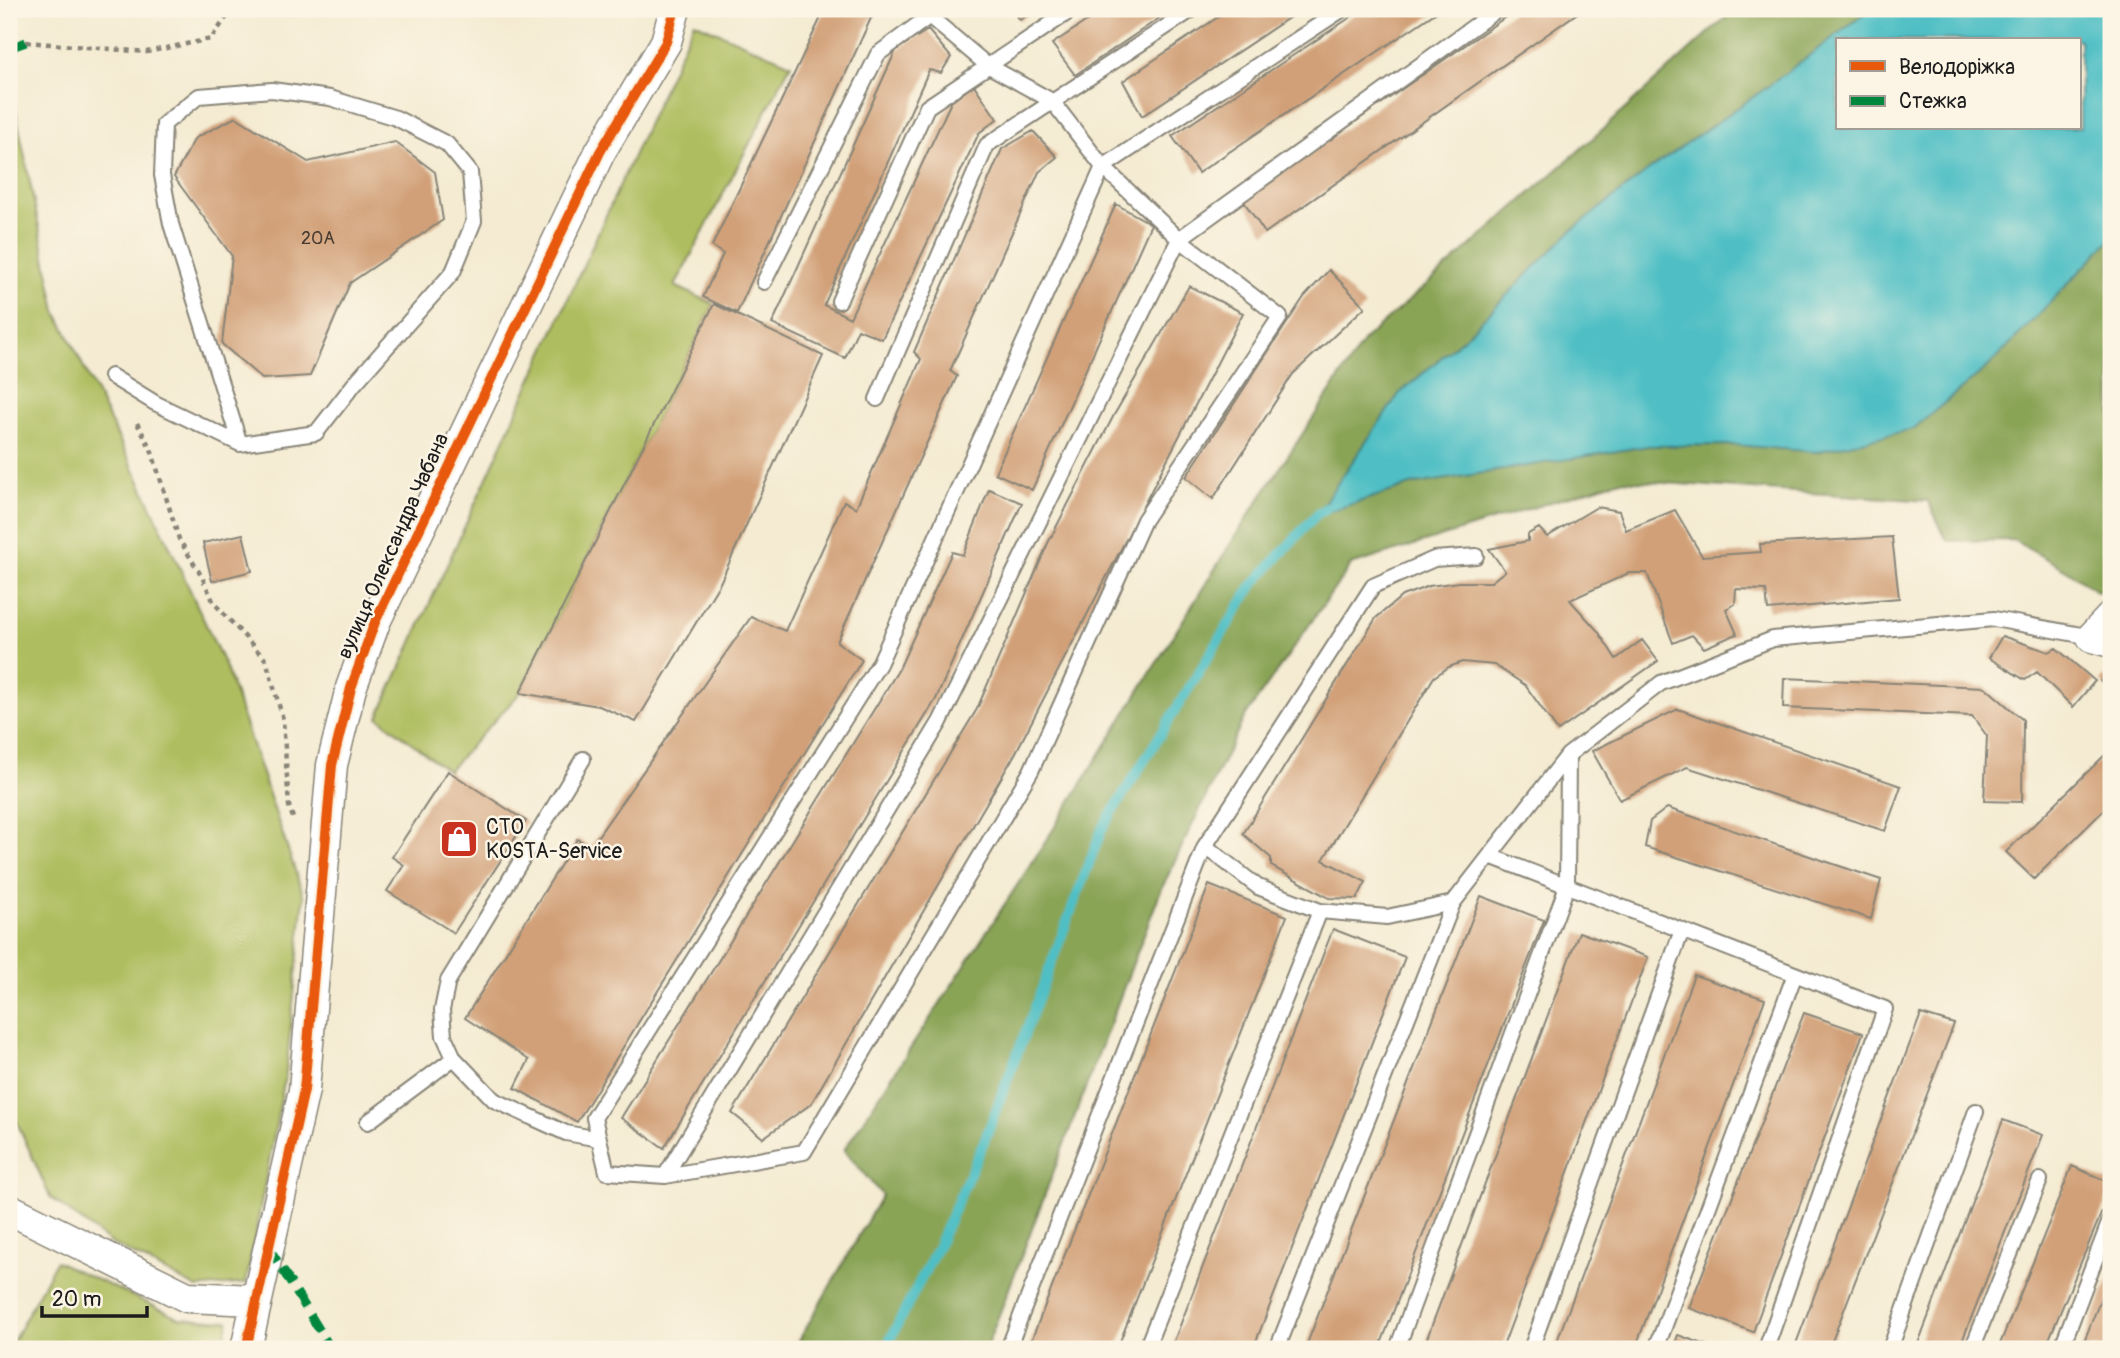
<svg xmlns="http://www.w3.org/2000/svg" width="2120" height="1358" font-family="Pangolin,sans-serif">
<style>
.green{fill:#aebd5f;stroke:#656c3e;stroke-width:2}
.forest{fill:#8aa456;stroke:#536039;stroke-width:2;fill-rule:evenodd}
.water{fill:#50bfc5;stroke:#366e70;stroke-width:2;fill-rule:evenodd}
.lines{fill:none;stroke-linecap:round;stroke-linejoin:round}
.stream{stroke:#50bfc5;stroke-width:10}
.building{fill:#d1a078}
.service-casing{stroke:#888477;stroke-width:18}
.minor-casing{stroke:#888477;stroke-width:33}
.path{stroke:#888477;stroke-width:4.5;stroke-dasharray:5 5;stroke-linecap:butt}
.service{stroke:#fff;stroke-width:14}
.minor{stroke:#fff;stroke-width:30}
.quiet{stroke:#00873e;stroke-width:9;stroke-dasharray:18 9;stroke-linecap:butt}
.cycleway-casing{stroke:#fcf5e5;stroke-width:15}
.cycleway{stroke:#e8590c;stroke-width:10}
.labels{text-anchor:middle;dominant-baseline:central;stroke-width:5;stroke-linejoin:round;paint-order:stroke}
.number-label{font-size:18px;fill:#493d33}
.street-label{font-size:21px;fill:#1c1c1c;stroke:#fcf5e5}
.poi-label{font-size:21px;fill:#1c1c1c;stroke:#fcf5e5;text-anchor:start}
</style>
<rect width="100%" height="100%" fill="#fcf5e5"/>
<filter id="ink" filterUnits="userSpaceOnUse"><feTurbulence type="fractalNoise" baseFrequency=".0143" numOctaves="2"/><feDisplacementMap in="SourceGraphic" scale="14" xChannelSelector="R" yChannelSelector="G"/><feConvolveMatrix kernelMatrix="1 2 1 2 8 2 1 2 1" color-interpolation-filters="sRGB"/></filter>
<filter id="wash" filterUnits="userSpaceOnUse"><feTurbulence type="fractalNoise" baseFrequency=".00686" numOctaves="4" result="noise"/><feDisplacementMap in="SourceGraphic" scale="28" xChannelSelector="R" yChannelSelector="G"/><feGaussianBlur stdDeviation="1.57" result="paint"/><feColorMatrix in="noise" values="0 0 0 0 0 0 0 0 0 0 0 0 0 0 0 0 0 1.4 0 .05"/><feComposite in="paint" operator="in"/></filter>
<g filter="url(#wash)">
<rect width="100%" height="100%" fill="#f4ebd2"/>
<path class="green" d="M694 22 791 64 675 286 714 304 520 693 448 771 378 717Z
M9 78 56 311 142 486 226 668 304 897 286 1072 246 1283 197 1288 109 1242 50 1197 9 1104Z
M56 1261 180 1318 229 1321 222 1349H9Z"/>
<path class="forest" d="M1735 9H2111V584L2098 592 2068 571 2013 540 1947 541 1928 501 1621 480 1351 565 1243 720 1161 890 986 1349H794L882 1195 844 1150 1046 841 1234 538 1365 339 1592 139ZM1838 40H2080V128H1838Z"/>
<path class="water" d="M1871 9H2111V239L1989 366 1913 429 1816 452 1734 445 1648 446 1411 485 1315 516 1399 394 1467 335 1572 230 1650 169 1763 90ZM1838 40H2080V128H1838Z"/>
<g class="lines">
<path class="stream" d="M885 1349 936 1250 985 1139 1102 829 1252 586 1315 516 1327 507"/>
</g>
<g id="blocks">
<path class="building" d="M825 9H885L871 18 737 313 703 297 723 254 712 246Z
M1012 9H1037L1020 20Z
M1105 9H1173L1075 75 1052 44Z
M1230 9H1302L1142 116 1123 81Z
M1363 9H1441L1198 173 1172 136Z
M1517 9H1583L1265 233 1243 200Z
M928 30 951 57 941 73 929 70 824 305 850 318 951 102 974 85 997 119 979 133 882 339 858 329 845 358 772 324 896 50Z
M236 117 308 162 395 142 435 172 443 220 350 283 310 376 262 379 222 344 232 256 174 177 195 138Z
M1033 131 1057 157 1039 172 950 371 957 376 837 642 862 660 577 1122 515 1088 529 1060 465 1018 577 839 591 846 751 617 785 631 844 501 856 508 921 359 914 352 1002 149Z
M1116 204 1151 224 1032 490 995 473Z
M1329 270 1365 307 1293 374 1213 499 1186 477 1304 297Z
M1189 286 1243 313 1015 754 811 1104 763 1138 732 1113 977 709 1048 543 1114 415Z
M714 304 823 356 720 583 636 722 599 706 520 693Z
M989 489 1022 503 936 699 664 1148 621 1118 899 669 952 552 963 555Z
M1597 507 1619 511 1626 530 1675 510 1702 556 1761 552 1760 544 1892 537 1899 598 1768 610 1766 590 1736 589 1735 604 1726 609 1737 634 1704 648 1692 635 1673 643 1647 573H1629L1570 600 1598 631 1616 659 1642 640 1658 661 1558 731 1525 685 1494 665 1462 662 1449 667 1434 677 1323 860 1366 882 1357 899 1329 898 1271 866V858L1243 834 1376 618 1402 596 1429 586 1459 582H1491L1505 571 1489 549 1528 541V534L1539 528 1547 537Z
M243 534 252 571 212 581 203 543Z
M2002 636 2049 652 2056 648 2095 681 2073 707 2037 672 2025 680 1989 658Z
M2111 670V692L2100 681Z
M1784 678 1985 687 2023 720 2022 802 1984 801 1987 736 1972 716 1783 708Z
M1678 709 1901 786 1885 831 1687 767 1620 800 1592 751Z
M2111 749V803L2034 879 2006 852Z
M448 771 526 821 454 933 387 891 404 865 392 857Z
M1667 808 1881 880 1871 919 1645 847 1650 821Z
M1209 885 1287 916 1117 1349H1028Z
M1481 896 1544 920 1379 1349H1305Z
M1333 929 1405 957 1253 1349H1171Z
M1579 932 1648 957 1502 1349H1423Z
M1694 975 1765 999 1635 1349H1554Z
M1804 1013 1863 1033 1753 1332 1689 1308Z
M1921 1014 1954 1024 1829 1349H1794Z
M2003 1120 2043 1135 1959 1349H1916Z
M2072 1166 2111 1183V1190L2045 1349H1998Z
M2111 1273V1349H2081Z
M1678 1335 1717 1349H1673Z"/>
</g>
</g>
<g filter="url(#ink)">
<use href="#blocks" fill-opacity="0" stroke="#888477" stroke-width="2"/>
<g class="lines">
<defs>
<path id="service" d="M929 16 987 65 1052 101 1103 167 1179 239 1280 317 1144 520 1031 771 804 1152 665 1176 607 1172 594 1118 879 664 1103 167 1343 9
M764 282 878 54 939 9
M839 301 927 107 1073 9
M111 376 155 403 240 444 316 433 355 383 453 272 474 221 470 172 447 144 396 118 330 98 272 90 199 96 164 124 162 175 171 224 240 444
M877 399 987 145 1193 9
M583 759 448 981 442 1010 444 1036 454 1058 494 1100 566 1133 599 1139
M1205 846 1258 887 1320 911 1387 917 1453 903
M1490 856 1885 1009 1766 1349
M368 1122 454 1058
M665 1176 940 722 1179 239 1498 9
M1008 1349 1205 846 1373 586 1434 559 1476 556
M1146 1349 1320 911
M1277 1349 1453 903 1568 755 1661 683 1773 639 1994 619 2092 637
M1397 1349 1567 886 1568 755
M1531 1349 1682 930
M1656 1349 1795 974
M1890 1349 1976 1111
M1972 1349 2040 1180
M2061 1349 2111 1218"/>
<path id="minor" d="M2111 617 2092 637 2111 642
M9 1209 187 1297 255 1300
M246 1349 304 1090 332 765 351 688 375 622 600 152 666 42 675 9"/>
</defs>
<use href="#service" class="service-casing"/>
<use href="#minor" class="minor-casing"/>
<path class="path" d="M26 42 147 52 211 39 226 18 224 9
M137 423 151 449 179 539 202 577 214 603 266 660 283 719 289 806 293 818"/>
<use href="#service" class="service"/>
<use href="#minor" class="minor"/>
<path class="quiet" d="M9 48 26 42
M268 1246 331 1349"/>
<defs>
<path id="cycleway" d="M246 1349 304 1090 332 765 351 688 375 622 600 152 666 42 675 9"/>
</defs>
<use href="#cycleway" class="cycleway-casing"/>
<use href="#cycleway" class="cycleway"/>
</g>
</g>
<defs>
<symbol id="shop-square" viewBox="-11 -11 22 22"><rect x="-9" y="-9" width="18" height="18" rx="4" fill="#c8321e" stroke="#fcf5e5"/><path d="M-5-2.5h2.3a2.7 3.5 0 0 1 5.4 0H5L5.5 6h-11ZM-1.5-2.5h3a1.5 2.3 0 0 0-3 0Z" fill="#fff"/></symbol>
</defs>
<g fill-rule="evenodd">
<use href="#shop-square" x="437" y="817" width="44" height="44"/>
</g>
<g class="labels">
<g class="number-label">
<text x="318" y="238">20А</text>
</g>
<g class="street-label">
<text transform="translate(393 546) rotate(-66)">вулиця Олександра Чабана</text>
</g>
<g class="poi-label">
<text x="486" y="827">СТО<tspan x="486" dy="24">KOSTA-Service</tspan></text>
</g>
</g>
<rect width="2120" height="1358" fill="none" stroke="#fcf5e5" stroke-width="35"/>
<rect x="1836" y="38" width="245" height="91" fill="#fcf5e5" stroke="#a29e95" stroke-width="2"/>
<rect x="1850" y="61" width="35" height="10" fill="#e8590c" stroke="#a29e95" stroke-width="2"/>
<text x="1899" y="74" font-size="21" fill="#1c1c1c">Велодоріжка</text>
<rect x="1850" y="96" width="35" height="10" fill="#00873e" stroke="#a29e95" stroke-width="2"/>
<text x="1899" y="108" font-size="21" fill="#1c1c1c">Стежка</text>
<path d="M42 1306v10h105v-10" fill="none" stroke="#1c1c1c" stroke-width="3.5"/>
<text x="52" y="1306" font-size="21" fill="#1c1c1c" stroke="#fcf5e5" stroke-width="5" paint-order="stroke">20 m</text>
</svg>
